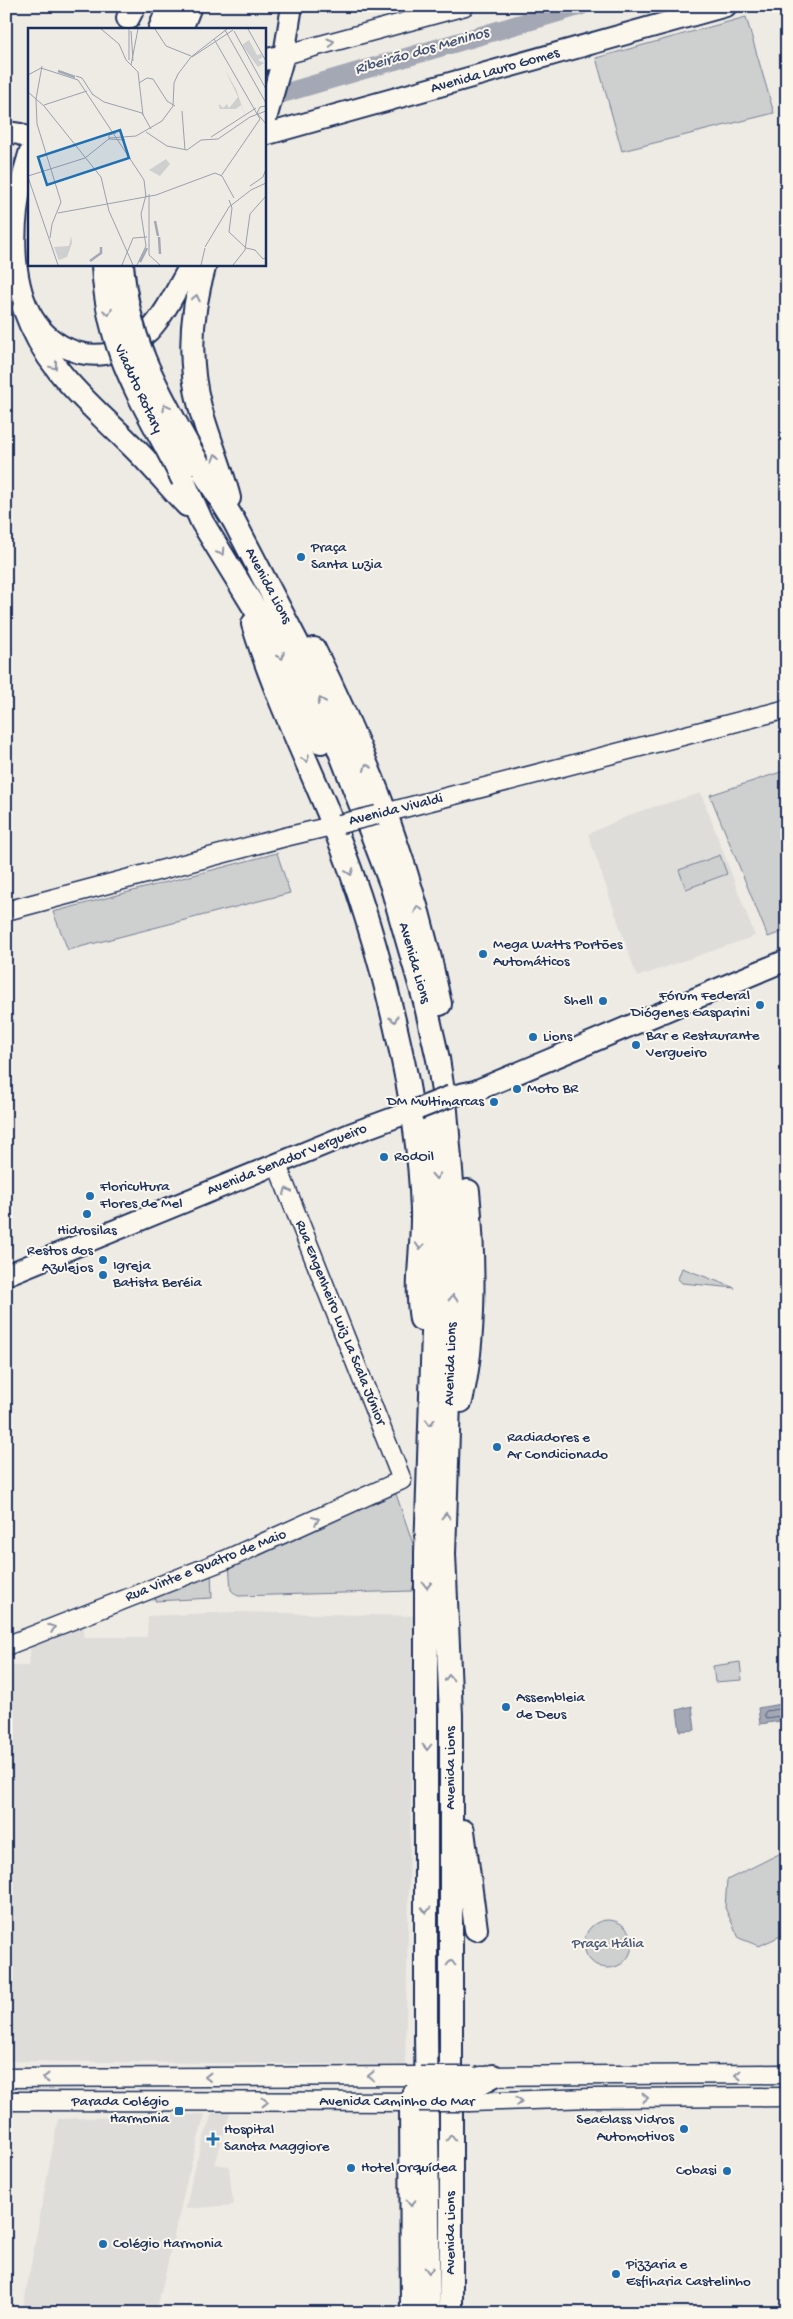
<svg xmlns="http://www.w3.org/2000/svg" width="793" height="2319" font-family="'Gochi Hand',sans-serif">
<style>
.built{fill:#deddda}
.green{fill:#cecfcf;stroke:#747f96}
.water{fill:#a3a8b4;stroke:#6d7892}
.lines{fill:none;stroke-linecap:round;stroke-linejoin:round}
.shore{stroke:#515f80;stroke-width:1}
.river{stroke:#a3a8b4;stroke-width:19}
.secondary-casing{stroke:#1b2f5e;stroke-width:21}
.primary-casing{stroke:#1b2f5e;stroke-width:24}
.highway-casing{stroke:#1b2f5e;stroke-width:26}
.secondary{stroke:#fbf7ec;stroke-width:18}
.primary{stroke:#fbf7ec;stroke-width:20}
.highway{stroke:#fbf7ec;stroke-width:22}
.secondary-bridge-casing{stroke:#1b2f5e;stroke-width:21;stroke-linecap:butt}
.primary-bridge-casing{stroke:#1b2f5e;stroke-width:24;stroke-linecap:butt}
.highway-bridge-casing{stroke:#1b2f5e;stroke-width:26;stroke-linecap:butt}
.secondary-bridge{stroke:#fbf7ec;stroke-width:18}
.primary-bridge{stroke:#fbf7ec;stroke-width:20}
.highway-bridge{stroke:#fbf7ec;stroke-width:22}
.oneway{stroke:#8b93a5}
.poi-dot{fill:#1f6fb2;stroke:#fbf7ec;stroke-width:2}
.labels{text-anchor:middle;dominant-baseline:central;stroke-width:4;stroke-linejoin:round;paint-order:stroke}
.street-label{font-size:15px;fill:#1b2f5e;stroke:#fbf7ec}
.poi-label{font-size:15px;fill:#1b2f5e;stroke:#fbf7ec;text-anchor:start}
.park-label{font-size:15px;fill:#48577a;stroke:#fbf7ec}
.water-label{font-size:16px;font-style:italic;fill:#445378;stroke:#fbf7ec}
.inset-river{fill:none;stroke:#a3a8b4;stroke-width:2.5}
.inset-road{fill:none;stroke:#9aa0ae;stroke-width:1}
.view{fill:#1f6fb2;fill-opacity:0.15;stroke:#1f6fb2;stroke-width:2.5}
.inset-edge{fill:none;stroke:#1b2f5e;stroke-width:2.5}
</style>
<rect width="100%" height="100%" fill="#eeebe4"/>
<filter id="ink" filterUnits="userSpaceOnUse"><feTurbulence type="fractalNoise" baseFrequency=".02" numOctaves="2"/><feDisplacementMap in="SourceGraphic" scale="10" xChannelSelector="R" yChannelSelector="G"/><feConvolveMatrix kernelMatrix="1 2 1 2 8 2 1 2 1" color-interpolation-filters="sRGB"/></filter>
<g filter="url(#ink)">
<path class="built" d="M701 793 755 936 637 977 588 834 637 812Z
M236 1612 415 1616 405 2065 6 2061V1666H29L31 1644 84 1626 83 1637H147L148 1616Z
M231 2110 215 2164 229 2166 233 2205 186 2209 194 2168 212 2113Z
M205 2114 188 2176 156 2313H22L58 2119Z"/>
<path class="green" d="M746 17 774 113 622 151 596 58Z
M787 770V930L768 937 710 795Z
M277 853 290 893 68 950 53 912Z
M720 855 727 874 686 889 679 870Z
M682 1268 735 1288 682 1283 678 1279Z
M396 1494 419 1561 412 1591 238 1596 231 1590 229 1563Z
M211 1568 212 1598 155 1601 157 1591Z
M740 1662 742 1680 715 1682 713 1666Z
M787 1850V1933L759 1946 739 1938 725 1908 727 1880Z
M584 1944a24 24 0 1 1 48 0a24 24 0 1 1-48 0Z"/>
<path class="water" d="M787 1703V1720L760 1724 758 1708Z
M692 1706 695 1730 680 1731 677 1710Z"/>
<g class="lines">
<path class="shore" d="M787 1708 766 1711 764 1714 766 1718 787 1715"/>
<path class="river" d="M264 99 581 6
M6 170 29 164"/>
<defs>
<path id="secondary" d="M284 55 465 6
M377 815 787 709
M6 911 285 837 340 824
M6 1646 225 1560 402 1480 277 1165
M480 2076 787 2074
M6 2078 420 2076
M6 2101 419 2102
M470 2102 591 2098 787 2097"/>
<path id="primary" d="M264 60 284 55
M264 126 284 55 292 6
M6 132 20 134 29 139
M264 135 726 6
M29 154C9 218 0 331 80 353 106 359 130 349 149 331 167 312 178 286 191 264
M451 1096 475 1091 787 960
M6 1275 350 1134 418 1109"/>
<path id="highway" d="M128 18 134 6
M160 29 169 6
M181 29 190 6
M205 264C191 311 187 358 200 407 208 437 221 467 229 498
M24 308C46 370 85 399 130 444 150 463 168 485 187 505
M199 465 234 521 298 644 370 829 391 884 425 1002 438 1059 446 1111 455 1218 444 1554 451 1715V2313
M183 480 202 522 268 630 321 742
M253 624C274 693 306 758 333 824 361 893 382 965 398 1038 411 1094 420 1152 422 1210 423 1247 415 1283 421 1319
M314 649C371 764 415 878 440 1004
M461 1401C476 1339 474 1255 468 1191
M463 1831 476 1929
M465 2088 476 2085 493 2076
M412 2313 411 2102 413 2095 421 2089
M429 2313 426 2032V1553L437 1206 432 1119"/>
</defs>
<use href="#secondary" class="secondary-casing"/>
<use href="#primary" class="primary-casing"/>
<use href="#highway" class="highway-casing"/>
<use href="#secondary" class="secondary"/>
<use href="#primary" class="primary"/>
<use href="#highway" class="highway"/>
<defs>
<path id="secondary-bridge" d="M340 824 377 815
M420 2076H472
M419 2102H470"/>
<path id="primary-bridge" d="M418 1109 451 1096"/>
<path id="highway-bridge" d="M103 264C107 355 145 403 183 480
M122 264C128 345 161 396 199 465
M421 2089 465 2088"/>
</defs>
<use href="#secondary-bridge" class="secondary-bridge-casing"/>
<use href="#primary-bridge" class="primary-bridge-casing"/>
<use href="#highway-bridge" class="highway-bridge-casing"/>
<use href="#secondary-bridge" class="secondary-bridge"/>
<use href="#primary-bridge" class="primary-bridge"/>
<use href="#highway-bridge" class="highway-bridge"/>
</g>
<defs><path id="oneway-chevron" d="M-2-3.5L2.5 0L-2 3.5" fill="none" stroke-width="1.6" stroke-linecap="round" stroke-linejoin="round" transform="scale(1.25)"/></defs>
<g class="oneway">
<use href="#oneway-chevron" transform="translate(331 42) rotate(-16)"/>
<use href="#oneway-chevron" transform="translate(196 298) rotate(-78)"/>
<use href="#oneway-chevron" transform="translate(108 312) rotate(79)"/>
<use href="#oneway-chevron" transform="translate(54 366) rotate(53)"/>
<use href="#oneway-chevron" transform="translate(166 407) rotate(-119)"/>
<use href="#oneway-chevron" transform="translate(216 457) rotate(-108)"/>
<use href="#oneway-chevron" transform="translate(221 552) rotate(58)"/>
<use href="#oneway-chevron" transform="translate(281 656) rotate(63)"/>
<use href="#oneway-chevron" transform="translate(321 701) rotate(-112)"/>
<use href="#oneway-chevron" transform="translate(306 759) rotate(67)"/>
<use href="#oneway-chevron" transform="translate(367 767) rotate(-113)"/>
<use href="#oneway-chevron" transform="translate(350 872) rotate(70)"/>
<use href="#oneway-chevron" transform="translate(418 909) rotate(-105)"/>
<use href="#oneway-chevron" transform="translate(394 1019) rotate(76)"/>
<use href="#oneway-chevron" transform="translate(436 1176) rotate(87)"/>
<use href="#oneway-chevron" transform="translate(287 1191) rotate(-112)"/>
<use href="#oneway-chevron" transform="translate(420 1246) rotate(94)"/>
<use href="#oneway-chevron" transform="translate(453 1298) rotate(-88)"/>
<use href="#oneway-chevron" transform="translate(430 1422) rotate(92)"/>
<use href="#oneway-chevron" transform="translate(446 1516) rotate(-88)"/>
<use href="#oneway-chevron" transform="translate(316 1520) rotate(-23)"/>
<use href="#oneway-chevron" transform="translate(427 1585) rotate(89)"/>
<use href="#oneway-chevron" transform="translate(52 1628) rotate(-21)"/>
<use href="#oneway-chevron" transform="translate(449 1678) rotate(-92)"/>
<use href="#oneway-chevron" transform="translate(427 1747) rotate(90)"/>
<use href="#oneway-chevron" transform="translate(426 1910) rotate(90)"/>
<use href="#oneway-chevron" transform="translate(451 1963) rotate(-90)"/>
<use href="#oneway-chevron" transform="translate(738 2075) rotate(179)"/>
<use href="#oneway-chevron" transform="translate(371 2076) rotate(180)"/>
<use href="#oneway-chevron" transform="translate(208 2077) rotate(180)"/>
<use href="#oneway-chevron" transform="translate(46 2078) rotate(180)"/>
<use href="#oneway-chevron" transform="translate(645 2098)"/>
<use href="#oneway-chevron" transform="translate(519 2101) rotate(-2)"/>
<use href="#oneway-chevron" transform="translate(265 2102)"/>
<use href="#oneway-chevron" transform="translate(451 2138) rotate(-90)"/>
<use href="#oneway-chevron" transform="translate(411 2203) rotate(89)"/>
<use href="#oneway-chevron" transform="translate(429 2270) rotate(90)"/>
</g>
</g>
<g class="poi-dot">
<circle cx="301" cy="557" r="5"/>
<circle cx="483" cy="954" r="5"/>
<circle cx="603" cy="1001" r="5"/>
<circle cx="760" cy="1005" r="5"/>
<circle cx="533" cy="1037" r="5"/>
<circle cx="636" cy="1045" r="5"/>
<circle cx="517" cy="1089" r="5"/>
<circle cx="494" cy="1102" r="5"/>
<circle cx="384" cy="1157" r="5"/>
<circle cx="90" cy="1196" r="5"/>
<circle cx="87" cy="1214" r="5"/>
<circle cx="103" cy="1260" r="5"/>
<circle cx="103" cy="1275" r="5"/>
<circle cx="497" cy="1447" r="5"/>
<circle cx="506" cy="1707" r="5"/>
<rect x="174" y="2106" width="10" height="10" rx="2.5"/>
<circle cx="684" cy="2129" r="5"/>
<path d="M210.5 2131.5h5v5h5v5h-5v5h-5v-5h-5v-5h5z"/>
<circle cx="351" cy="2168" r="5"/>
<circle cx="727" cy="2171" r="5"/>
<circle cx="103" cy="2244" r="5"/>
<circle cx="616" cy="2274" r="5"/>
</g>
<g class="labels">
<g class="street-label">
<text transform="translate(495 71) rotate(-16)">Avenida Lauro Gomes</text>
<text transform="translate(138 389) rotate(65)">Viaduto Rotary</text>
<text transform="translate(268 586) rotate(62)">Avenida Lions</text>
<text transform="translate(396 810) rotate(-14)">Avenida Vivaldi</text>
<text transform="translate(414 963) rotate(74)">Avenida Lions</text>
<text transform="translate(287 1160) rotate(-22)">Avenida Senador Vergueiro</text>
<text transform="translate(340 1323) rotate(68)">Rua Engenheiro Luiz La Scala Júnior</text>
<text transform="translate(451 1364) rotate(-88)">Avenida Lions</text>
<text transform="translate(206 1566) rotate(-22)">Rua Vinte e Quatro de Maio</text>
<text transform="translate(451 1768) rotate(-90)">Avenida Lions</text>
<text x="397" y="2102">Avenida Caminho do Mar</text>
<text transform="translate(451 2233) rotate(-90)">Avenida Lions</text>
</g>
<g class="poi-label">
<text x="311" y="548">Praça<tspan x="311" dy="17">Santa Luzia</tspan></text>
<text x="493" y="945">Mega Watts Portões<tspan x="493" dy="17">Automáticos</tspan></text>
<text x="750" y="996" text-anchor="end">Fórum Federal<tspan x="750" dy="17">Diógenes Gasparini</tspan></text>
<text x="593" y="1001" text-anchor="end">Shell</text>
<text x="646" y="1036">Bar e Restaurante<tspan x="646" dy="17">Vergueiro</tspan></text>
<text x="543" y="1037">Lions</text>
<text x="527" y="1089">Moto BR</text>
<text x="484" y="1102" text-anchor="end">DM Multimarcas</text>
<text x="394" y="1157">RodOil</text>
<text x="100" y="1187">Floricultura<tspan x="100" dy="17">Flores de Mel</tspan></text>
<text x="87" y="1231" text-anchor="middle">Hidrosilas</text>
<text x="93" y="1251" text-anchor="end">Restos dos<tspan x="93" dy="17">Azulejos</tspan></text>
<text x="113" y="1266">Igreja<tspan x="113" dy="17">Batista Beréia</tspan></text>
<text x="507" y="1438">Radiadores e<tspan x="507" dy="17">Ar Condicionado</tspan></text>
<text x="516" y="1698">Assembleia<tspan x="516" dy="17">de Deus</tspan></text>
<text x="169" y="2102" text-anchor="end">Parada Colégio<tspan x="169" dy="17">Harmonia</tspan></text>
<text x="674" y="2120" text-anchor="end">SeaGlass Vidros<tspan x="674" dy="17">Automotivos</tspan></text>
<text x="224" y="2130">Hospital<tspan x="224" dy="17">Sancta Maggiore</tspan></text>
<text x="361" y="2168">Hotel Orquídea</text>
<text x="717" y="2171" text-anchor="end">Cobasi</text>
<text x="113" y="2244">Colégio Harmonia</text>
<text x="626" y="2265">Pizzaria e<tspan x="626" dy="17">Esfiharia Castelinho</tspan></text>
</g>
<g class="park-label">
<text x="608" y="1944">Praça Itália</text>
</g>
<g class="water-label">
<text transform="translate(422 52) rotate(-16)">Ribeirão dos Meninos</text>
</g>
</g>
<g transform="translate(28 28)">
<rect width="238" height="238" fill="#eeebe4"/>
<path d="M221 12 229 27 233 26 235 29 230 32 236 35 230 39 214 17ZM197 42 208 61 218 90 213 77 208 81H192L191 79V76L195 80 199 76 201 80 210 69ZM138 131 142 136 132 148 121 142ZM43 208 44 215 39 229 31 232 26 219 41 218Z" fill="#cecfcf"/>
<path class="inset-river" d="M30 43 47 49M127 193 130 208M131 209 132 226M62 233 73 225V219M112 234 119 220"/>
<path class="inset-road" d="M73 1 91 16 98 32 110 44 115 87M101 1V32M127 1 138 18 163 28M220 1 238 33M197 2 238 75M103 3 105 33M206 3 238 61M186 11 232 91 193 148M164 29 205 2M103 37 110 1M14 38 8 71 9 96 33 174 24 196 22 210M0 47 13 40 50 52 116 152 118 169M48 48 54 50 65 67M111 55 119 50 125 51 139 73 147 78M0 64 16 78 73 149 81 183 105 237M64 66 76 74 114 85M16 77 59 63M238 78 232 79 229 85 238 96M154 83 157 122M114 85 123 101M118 104 139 118 159 122 173 112 190 111 222 89 238 83M88 105 81 107V111L97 112M183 109 228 80M0 148 57 130 82 110 108 108 134 93 145 78 146 55 150 46 163 29 199 1M0 149 30 237M222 158 235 149 238 141M121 166V227L132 237M201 172 204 180 201 204 218 220 227 222 235 231 237 230M30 185 128 167 187 145 194 148 206 170M177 219 201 179 223 162 238 155M94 237 105 210 119 209M109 237 118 218 113 186 118 167M173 237 177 220M205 237 217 222 222 186 238 168"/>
<path class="view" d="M92 102 101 130 19 157 10 129Z"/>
<rect width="238" height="238" class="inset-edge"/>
</g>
<rect width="793" height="2319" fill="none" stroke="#fbf7ec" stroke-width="25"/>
<rect x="12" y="12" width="768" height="2294" fill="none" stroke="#1b2f5e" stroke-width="2" filter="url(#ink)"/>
</svg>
